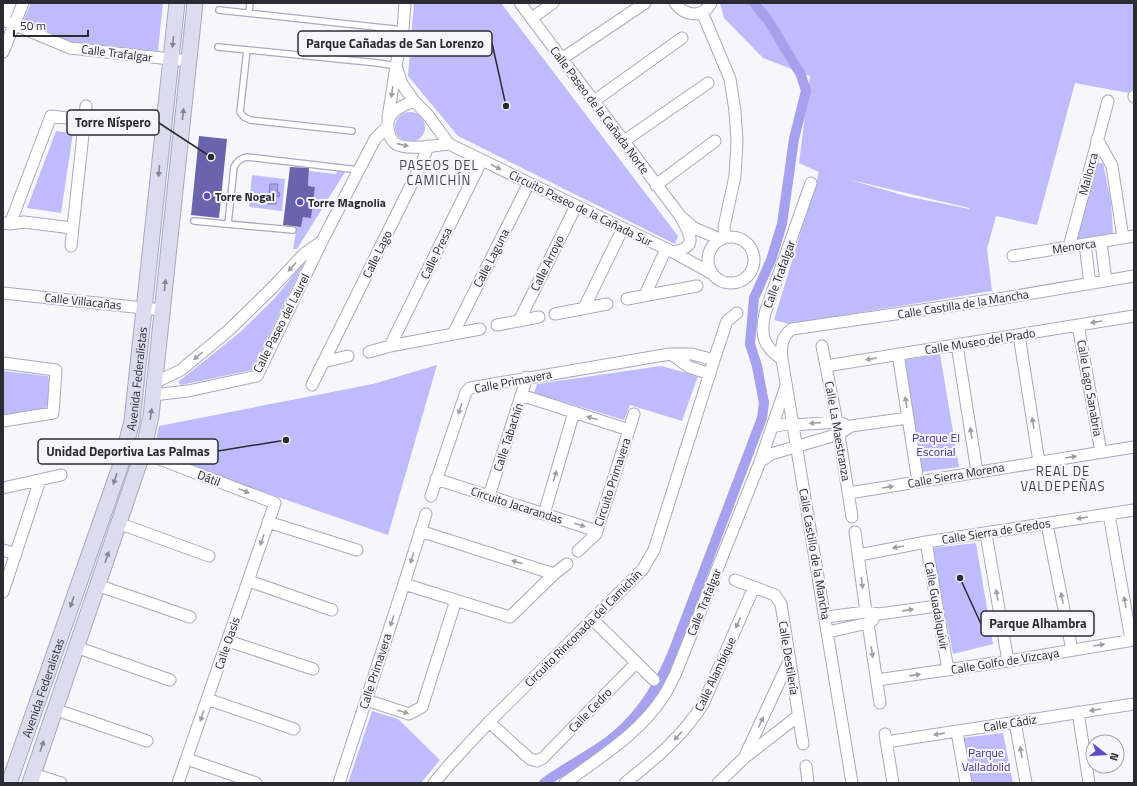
<svg xmlns="http://www.w3.org/2000/svg" width="1137" height="786" font-family="'Titillium Web',sans-serif">
<style>
.green{fill:#bfbcfe;fill-rule:evenodd}
.water{fill:#a6a1ef;stroke:#817eb7}
.lines{fill:none;stroke-linecap:round;stroke-linejoin:round}
.canal{stroke:#a6a1ef;stroke-width:10}
.building{fill:#6a64ac}
.lane-casing{stroke:#a9a9c0;stroke-width:8}
.street-casing{stroke:#a9a9c0;stroke-width:13}
.secondary-casing{stroke:#a9a9c0;stroke-width:17}
.lane{stroke:#fff;stroke-width:5.5}
.street{stroke:#fff;stroke-width:11}
.secondary{stroke:#dddcef;stroke-width:15}
.oneway{fill:#848492}
.oneway2{fill:#a0a0a4}
.poi-dot{fill:#604bc3;stroke:#f6f6fb;stroke-width:1.5}
.labels{text-anchor:middle;dominant-baseline:central;stroke-width:4;stroke-linejoin:round;paint-order:stroke}
.street-label{font-size:12px;fill:#2b2b34;stroke:#f6f6fb}
.poi-label{font-size:12px;font-weight:bold;fill:#2b2b34;stroke:#f6f6fb;text-anchor:start}
.park-label{font-size:12px;fill:#413189;stroke:#f6f6fb}
.neighbourhood-label{font-size:13px;letter-spacing:1px;fill:#424255;stroke:#f6f6fb}
.leader{fill:none;stroke:#2b2b34;stroke-width:1.5}
.callout-dot{fill:#2b2b34;stroke:#f6f6fb;stroke-width:1.5}
.callout{fill:#f6f6fb;stroke:#2b2b34;stroke-width:1.5}
.callout-label{font-size:13px;text-anchor:middle;font-weight:bold;fill:#2b2b34}
</style>
<rect width="100%" height="100%" fill="#f6f6fb"/>
<path class="green" d="M31 3H163L158 51 71 42 23 21Z
M414 3H501L678 236 675 244 458 136 408 76Z
M720 3H1134V94L1075 83 1037 225 996 216 987 249 992 291 789 324 774 320 819 172 799 163 810 76 763 58 724 18ZM847 179 969 208V209L906 196Z
M395 127a15 15 0 1 1 30 0a15 15 0 1 1-30 0Z
M56 131 73 133 61 213 27 208Z
M1094 163H1103L1111 202 1113 233 1075 242Z
M338 169 345 172 297 249H293L297 226 301 227 303 217H311L315 187 308 186 309 171 336 174Z
M252 175 285 179 282 211 249 207Z
M305 261 252 370 181 385 178 382 239 333 274 299Z
M940 354 959 467 921 472 904 360Z
M437 365 388 535 153 454 159 426 373 384Z
M661 366 698 376 682 421 630 405 624 420 534 393 537 384Z
M3 371 48 376 50 382 48 405 46 408 3 416Z
M976 543 993 644 953 654 932 548Z
M372 711 398 719 440 760 421 783H348Z
M1003 733 1013 783H969L961 738Z"/>
<path class="water" d="M270 184H278L277 192H279L280 194 279 197 276 196V204H268Z"/>
<g class="lines">
<path class="canal" d="M544 783C565 768 588 756 609 741 638 719 658 688 672 655L762 418 764 403 757 366 750 344 754 298 771 260 782 224 794 139 806 91 801 75 768 20 754 3"/>
</g>
<path class="building" d="M199 136 227 139 219 218 191 215Z
M290 167 309 168 308 186 315 187 311 218 303 217 301 227 283 225Z"/>
<g class="lines">
<defs>
<path id="lane" d="M219 10 403 30
M249 12 250 3
M218 47 378 63 396 66
M247 50 240 112 244 117 250 120 352 131
M194 221 293 230
M228 224 234 167C237 161 241 158 247 157L359 170"/>
<path id="street" d="M520 3 681 217C689 234 700 247 673 252
M675 3C685 16 702 19 711 3
M702 12 730 79 735 111 737 141 735 176 724 227 725 237
M532 18 553 3
M3 20 70 48 189 61
M3 21 10 3
M3 52 23 3
M563 58 645 3
M396 66 402 84 414 101 427 114 449 144 529 183 673 252 711 273
M1134 96V97
M414 101C399 107 383 114 389 133 390 137 393 142 396 144 408 151 436 145 449 144
M594 101 682 38
M388 118 396 66 403 30 405 3
M1097 139 1112 166 1123 238
M624 141 708 83
M656 185 715 141
M684 219 694 228 720 239
M4 223 10 224 24 222 72 228
M10 224 51 116 84 120
M708 260a23 23 0 1 1 46 0a23 23 0 1 1-46 0Z
M1101 242 1106 281
M1085 244 1090 284
M71 246 86 106
M1069 247 1108 101
M1013 256 1134 236
M3 293 162 310
M645 295 666 249
M627 299 697 286
M584 308 623 228
M555 314 607 304
M519 321 576 206
M497 325 539 317
M1078 325 1101 452
M453 334 529 183
M1019 335 1039 462
M957 345 977 472
M390 346 482 160
M822 346 837 422 852 517
M369 352 390 346 480 329
M671 354 689 367 710 374
M898 354 918 482
M782 359C763 347 760 334 765 313L811 183
M323 362 348 356
M3 363 56 370 53 413 3 421
M826 366 1134 316
M154 383 181 370 229 330 272 288 305 253 321 242
M312 385 421 165 428 146
M153 395 188 391 257 376 322 241 375 139 387 127
M521 395 629 430
M772 427 786 424 793 425 837 422 844 424
M126 443 149 455 275 503 178 783
M760 462 771 454 839 434 851 426 908 418
M436 479 597 531
M3 488 61 475
M849 493 1134 447
M431 496 466 392 470 388 670 354H692L714 360
M489 496 527 377
M544 514 574 412
M1109 514 1131 640
M268 522 357 550
M118 523 209 556
M1047 524 1072 650
M420 531 554 574
M855 532 866 612
M986 534 1008 661
M926 542 948 670
M3 550 16 554
M578 551 596 534 634 414
M859 555 926 542 1134 510
M735 580 775 595 781 604 803 744
M249 581 332 610
M404 584 510 617 554 574 567 564
M97 585 190 617
M3 592 40 480
M826 617 866 612 879 614 937 606
M592 619 654 680
M868 623 880 703
M828 632 868 623 873 620
M228 641 313 669
M76 647 170 680
M877 680 1008 661 1134 640
M207 699 294 729
M366 700 409 714 422 707 456 600
M54 709 147 741
M1078 712 1089 783
M489 722 530 759 537 761 543 758 636 663
M1015 722 1026 783
M957 732 966 783
M885 734 893 783
M886 742 1134 704
M744 758 790 659
M187 759 256 783
M806 766 808 783
M33 774 61 783
M339 783 403 587 426 514
M434 783 450 764 489 722 643 569 654 550 714 360 727 321 737 313
M565 783C600 757 639 734 663 697 668 690 671 682 675 675L760 462 786 386
M625 783C654 760 683 736 703 704L754 587
M718 783 744 758 798 716
M852 783 782 359C781 346 781 337 792 329L998 299 1134 276"/>
<g id="secondary">
<path id="s1" d="M9 783 121 464 132 421 177 3"/>
<path d="M30 783 143 452 151 416 195 3"/>
</g>
</defs>
<use href="#lane" class="lane-casing"/>
<use href="#street" class="street-casing"/>
<use href="#secondary" class="secondary-casing"/>
<use href="#lane" class="lane"/>
<use href="#street" class="street"/>
<use href="#secondary" class="secondary"/>
</g>
<defs><path id="oneway-solid" d="M-6-.8H1V-3.2L6.5 0L1 3.2V.8H-6Z"/></defs>
<g class="oneway">
<use href="#oneway-solid" transform="translate(173 42) rotate(96)"/>
<use href="#oneway-solid" transform="translate(183 114) rotate(-84)"/>
<use href="#oneway-solid" transform="translate(159 171) rotate(96)"/>
<use href="#oneway-solid" transform="translate(165 285) rotate(-84)"/>
<use href="#oneway-solid" transform="translate(151 414) rotate(-82)"/>
<use href="#oneway-solid" transform="translate(115 479) rotate(109)"/>
<use href="#oneway-solid" transform="translate(107 557) rotate(-71)"/>
<use href="#oneway-solid" transform="translate(72 602) rotate(109)"/>
<use href="#oneway-solid" transform="translate(42 746) rotate(-71)"/>
</g>
<g class="oneway2">
<use href="#oneway-solid" transform="translate(392 92) rotate(98)"/>
<use href="#oneway-solid" transform="translate(403 145) rotate(13)"/>
<use href="#oneway-solid" transform="translate(496 167) rotate(27)"/>
<use href="#oneway-solid" transform="translate(292 267) rotate(133)"/>
<use href="#oneway-solid" transform="translate(1096 322) rotate(171)"/>
<use href="#oneway-solid" transform="translate(198 356) rotate(140)"/>
<use href="#oneway-solid" transform="translate(871 359) rotate(171)"/>
<use href="#oneway-solid" transform="translate(906 402) rotate(-99)"/>
<use href="#oneway-solid" transform="translate(460 409) rotate(109)"/>
<use href="#oneway-solid" transform="translate(592 418) rotate(-162)"/>
<use href="#oneway-solid" transform="translate(815 423) rotate(176)"/>
<use href="#oneway-solid" transform="translate(1033 423) rotate(-99)"/>
<use href="#oneway-solid" transform="translate(971 433) rotate(-99)"/>
<use href="#oneway-solid" transform="translate(1071 457) rotate(-9)"/>
<use href="#oneway-solid" transform="translate(555 476) rotate(-73)"/>
<use href="#oneway-solid" transform="translate(888 487) rotate(-9)"/>
<use href="#oneway-solid" transform="translate(244 491) rotate(21)"/>
<use href="#oneway-solid" transform="translate(1082 518) rotate(171)"/>
<use href="#oneway-solid" transform="translate(580 525) rotate(18)"/>
<use href="#oneway-solid" transform="translate(262 540) rotate(109)"/>
<use href="#oneway-solid" transform="translate(898 547) rotate(170)"/>
<use href="#oneway-solid" transform="translate(412 558) rotate(107)"/>
<use href="#oneway-solid" transform="translate(517 562) rotate(-162)"/>
<use href="#oneway-solid" transform="translate(862 583) rotate(82)"/>
<use href="#oneway-solid" transform="translate(997 595) rotate(-100)"/>
<use href="#oneway-solid" transform="translate(1062 598) rotate(-101)"/>
<use href="#oneway-solid" transform="translate(1125 602) rotate(-100)"/>
<use href="#oneway-solid" transform="translate(908 610) rotate(-8)"/>
<use href="#oneway-solid" transform="translate(392 621) rotate(108)"/>
<use href="#oneway-solid" transform="translate(738 623) rotate(114)"/>
<use href="#oneway-solid" transform="translate(1099 645) rotate(-9)"/>
<use href="#oneway-solid" transform="translate(872 652) rotate(81)"/>
<use href="#oneway-solid" transform="translate(915 675) rotate(-8)"/>
<use href="#oneway-solid" transform="translate(1095 710) rotate(171)"/>
<use href="#oneway-solid" transform="translate(403 712) rotate(16)"/>
<use href="#oneway-solid" transform="translate(202 716) rotate(109)"/>
<use href="#oneway-solid" transform="translate(761 722) rotate(-65)"/>
<use href="#oneway-solid" transform="translate(939 734) rotate(172)"/>
<use href="#oneway-solid" transform="translate(678 736) rotate(133)"/>
<use href="#oneway-solid" transform="translate(1021 752) rotate(-100)"/>
</g>
<g class="poi-dot">
<circle cx="207" cy="196" r="4"/>
<circle cx="300" cy="202" r="4"/>
</g>
<g class="labels">
<g class="street-label">
<text transform="translate(117 53) rotate(7)">Calle Trafalgar</text>
<text transform="translate(600 110) rotate(53)">Calle Paseo de la Cañada Norte</text>
<text transform="translate(1088 174) rotate(-75)">Mallorca</text>
<text transform="translate(581 208) rotate(26)">Circuito Paseo de la Cañada Sur</text>
<text transform="translate(1074 246) rotate(-9)">Menorca</text>
<text transform="translate(436 253) rotate(-64)">Calle Presa</text>
<text transform="translate(377 254) rotate(-64)">Calle Lago</text>
<text transform="translate(491 258) rotate(-63)">Calle Laguna</text>
<text transform="translate(547 263) rotate(-64)">Calle Arroyo</text>
<text transform="translate(779 274) rotate(-70)">Calle Trafalgar</text>
<text transform="translate(83 301) rotate(6)">Calle Villacañas</text>
<text transform="translate(963 304) rotate(-9)">Calle Castilla de la Mancha</text>
<text transform="translate(281 323) rotate(-63)">Calle Paseo del Laurel</text>
<text transform="translate(980 341) rotate(-9)">Calle Museo del Prado</text>
<text stroke="none"><textPath href="#s1" startOffset="425">Avenida Federalistas</textPath></text>
<text transform="translate(513 381) rotate(-11)">Calle Primavera</text>
<text transform="translate(1090 388) rotate(80)">Calle Lago Sanabria</text>
<text transform="translate(838 431) rotate(80)">Calle La Maestranza</text>
<text transform="translate(508 437) rotate(-72)">Calle Tabachín</text>
<text transform="translate(956 475) rotate(-10)">Calle Sierra Morena</text>
<text transform="translate(209 478) rotate(21)">Dátil</text>
<text transform="translate(612 482) rotate(-72)">Circuito Primavera</text>
<text transform="translate(517 505) rotate(18)">Circuito Jacarandas</text>
<text transform="translate(996 531) rotate(-9)">Calle Sierra de Gredos</text>
<text transform="translate(815 554) rotate(80)">Calle Castillo de la Mancha</text>
<text transform="translate(704 602) rotate(-68)">Calle Trafalgar</text>
<text transform="translate(937 606) rotate(80)">Calle Guadalquivir</text>
<text transform="translate(583 628) rotate(-45)">Circuito Rinconada del Camichín</text>
<text transform="translate(227 643) rotate(-71)">Calle Oasis</text>
<text transform="translate(789 658) rotate(81)">Calle Destilería</text>
<text transform="translate(1005 661) rotate(-9)">Calle Golfo de Vizcaya</text>
<text transform="translate(375 671) rotate(-72)">Calle Primavera</text>
<text transform="translate(715 674) rotate(-65)">Calle Alambique</text>
<text stroke="none"><textPath href="#s1" startOffset="101">Avenida Federalistas</textPath></text>
<text transform="translate(590 710) rotate(-46)">Calle Cedro</text>
<text transform="translate(1010 723) rotate(-9)">Calle Cádiz</text>
</g>
<g class="poi-label">
<text x="215" y="196">Torre Nogal</text>
<text x="308" y="202">Torre Magnolia</text>
</g>
<g class="park-label">
<text x="936" y="437">Parque El<tspan x="936" dy="14">Escorial</tspan></text>
<text x="986" y="752">Parque<tspan x="986" dy="14">Valladolid</tspan></text>
</g>
<g class="neighbourhood-label">
<text x="439" y="165">PASEOS DEL<tspan x="439" dy="15">CAMICHÍN</tspan></text>
<text x="1063" y="471">REAL DE<tspan x="1063" dy="15">VALDEPEÑAS</tspan></text>
</g>
</g>
<path class="leader" d="M506 106L492 43M211 157L159 123M286 440L218 451M960 578L981 624"/>
<g class="callout-dot">
<circle cx="506" cy="106" r="4"/>
<circle cx="211" cy="157" r="4"/>
<circle cx="286" cy="440" r="4"/>
<circle cx="960" cy="578" r="4"/>
</g>
<g class="callout">
<rect x="298" y="31" width="194" height="25" rx="4"/>
<rect x="67" y="110" width="92" height="25" rx="4"/>
<rect x="38" y="439" width="180" height="25" rx="4"/>
<rect x="981" y="611" width="113" height="25" rx="4"/>
</g>
<g class="callout-label">
<text x="395" y="48">Parque Cañadas de San Lorenzo</text>
<text x="113" y="127">Torre Níspero</text>
<text x="128" y="456">Unidad Deportiva Las Palmas</text>
<text x="1038" y="628">Parque Alhambra</text>
</g>
<rect width="1137" height="786" fill="none" stroke="#2b2b34" stroke-width="8"/>
<g transform="translate(1105 754) rotate(107)"><circle r="19" fill="#f6f6fb" stroke="#a5a5ab"/>
<path d="M0-3L7 15L0 10L-7 15Z" fill="#604bc3"/>
<text y="-6" font-size="11" font-weight="bold" text-anchor="middle" fill="#2b2b34">N</text>
</g>
<path d="M14 30v6h74v-6" fill="none" stroke="#2b2b34" stroke-width="2"/>
<text x="20" y="30" font-size="12" fill="#2b2b34" stroke="#f6f6fb" stroke-width="3" paint-order="stroke">50 m</text>
</svg>
